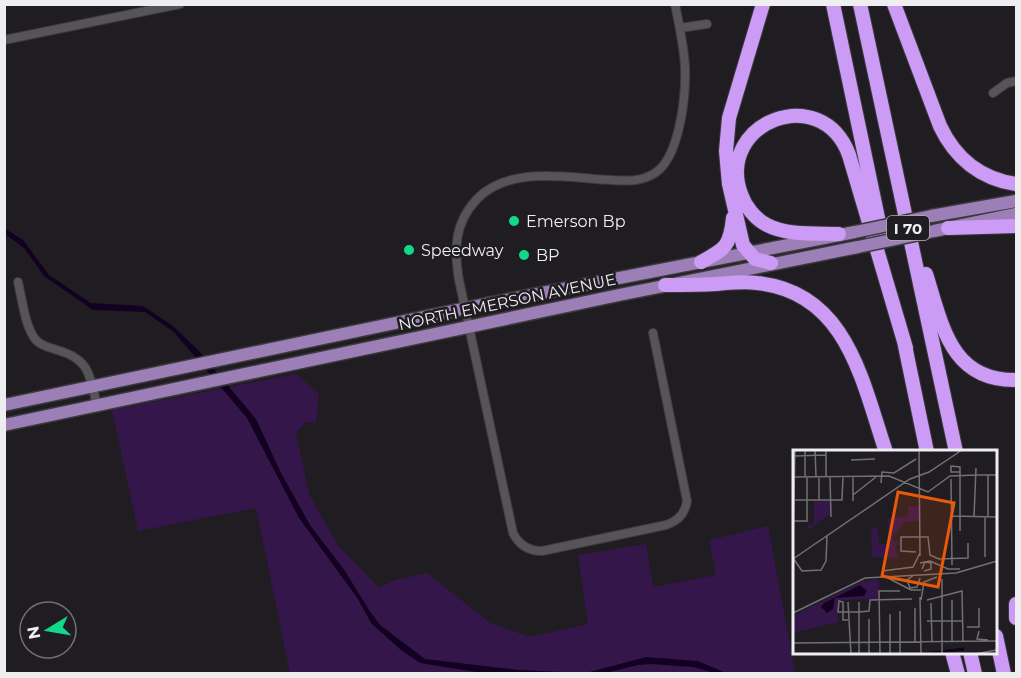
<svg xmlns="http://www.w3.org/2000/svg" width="1021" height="678" font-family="Montserrat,sans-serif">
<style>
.green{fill:#35164b}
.water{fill:#130121}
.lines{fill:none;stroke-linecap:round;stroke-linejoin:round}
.street-casing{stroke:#3b3a3c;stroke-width:10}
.primary-casing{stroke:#3b3a3c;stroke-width:15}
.highway-casing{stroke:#3b3a3c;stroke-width:16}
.street{stroke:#565458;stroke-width:8}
.primary{stroke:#9d7fb7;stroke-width:12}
.highway{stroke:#cc9bf6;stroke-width:14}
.primary-bridge-casing{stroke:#3b3a3c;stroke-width:15;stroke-linecap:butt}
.primary-bridge{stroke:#9d7fb7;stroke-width:12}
.poi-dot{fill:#12d98a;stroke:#1f1d21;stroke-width:2}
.labels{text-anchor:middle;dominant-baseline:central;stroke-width:5;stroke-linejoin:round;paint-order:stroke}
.shield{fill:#1f1d21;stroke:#b0afb1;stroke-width:1.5}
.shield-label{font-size:15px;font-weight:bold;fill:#eeedef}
.poi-label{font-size:16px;fill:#eeedef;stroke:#1f1d21;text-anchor:start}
.street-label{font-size:16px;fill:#eeedef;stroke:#1f1d21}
.inset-river{fill:none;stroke:#130121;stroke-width:3}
.inset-road{fill:none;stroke:#727073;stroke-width:1.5}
.view{fill:#e8590c;fill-opacity:0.15;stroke:#e8590c;stroke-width:3}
.inset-edge{fill:none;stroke:#eeedef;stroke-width:3}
</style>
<rect width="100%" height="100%" fill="#1f1d21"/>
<path class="green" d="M296 374 319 394 316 423 306 422 296 433 309 494 337 544 379 588 395 580 427 573 490 623 530 637 588 624 578 555 646 544 653 587 716 575 709 540 768 526 795 673H290L256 508 138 531 112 410Z"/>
<path class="water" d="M4 228 23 240 49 275 91 303 143 306 173 326 199 351 256 419 280 471 310 525 345 571 369 610 380 625 425 659 518 670 586 673 646 657 698 661 726 673H713L694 667 650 664 638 665 605 673 488 674 420 663 401 650 371 623 358 599 299 518 247 418 174 332 145 312 93 310 44 276 24 248 5 234Z"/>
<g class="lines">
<defs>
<path id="street" d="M680 28 707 24
M4 40 180 4
M993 93 1007 83 1016 81
M18 282C22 298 25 328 36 340 41 346 49 347 57 350 90 359 90 376 97 406
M653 333 687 501C685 514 678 521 666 525L542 551C528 551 519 545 513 533L459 280C454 250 454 223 477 199 510 165 568 178 611 180 627 181 641 182 655 173 680 157 686 95 685 67 684 46 679 25 675 4"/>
<path id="primary" d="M931 216 1016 201
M934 231 1016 214
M4 405 481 305 855 232
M4 425 619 295 858 247"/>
<path id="highway" d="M763 4 729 118 726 151 729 184 743 245 755 259 771 263
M833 4 882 237
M860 4 956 452
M894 4 940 126C955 158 981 179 1016 184
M948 228 1016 226
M839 234C816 233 788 236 767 225 755 219 745 206 741 194 715 122 822 81 849 155L906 348
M701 262C725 249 730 247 733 218
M926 274C942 324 950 381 1016 380
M665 285C682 285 699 285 716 284 729 283 743 281 757 283 847 292 862 381 886 452
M904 341 927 452
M1016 604V618
M996 636 1004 674
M952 652 958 674
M970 652 975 674"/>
</defs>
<use href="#street" class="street-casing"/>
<use href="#primary" class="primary-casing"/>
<use href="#highway" class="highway-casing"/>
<use href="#street" class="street"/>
<use href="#primary" class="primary"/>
<use href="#highway" class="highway"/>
<defs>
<path id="primary-bridge" d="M855 232 931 216
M858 247 934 231"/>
</defs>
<use href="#primary-bridge" class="primary-bridge-casing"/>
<use href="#primary-bridge" class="primary-bridge"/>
</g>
<g class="poi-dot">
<circle cx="514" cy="221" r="6"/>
<circle cx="409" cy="250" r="6"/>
<circle cx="524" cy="255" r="6"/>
</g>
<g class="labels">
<rect class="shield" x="887" y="216" width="42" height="24" rx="4.5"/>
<g class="shield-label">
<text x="908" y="228">I 70</text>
</g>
<g class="poi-label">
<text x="526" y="221">Emerson Bp</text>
<text x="421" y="250">Speedway</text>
<text x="536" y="255">BP</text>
</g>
<g class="street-label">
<text transform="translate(507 302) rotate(-12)">NORTH EMERSON AVENUE</text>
</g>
</g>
<g transform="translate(793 450)">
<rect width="204" height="204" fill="#1f1d21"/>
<path d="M21 51H37L38 63 15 80V75L21 74ZM115 56H126V71L111 72 100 87V91L106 92 102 98 106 108 79 107 78 80 85 76 86 94H95V68L115 66ZM86 129 85 149 46 150 45 172 0 183V166L70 131Z" fill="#35164b"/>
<path d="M67 135 74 141 71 146 42 148 40 159 34 163 28 157 31 153Z" fill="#130121"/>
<path class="inset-river" d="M131 204 171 199"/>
<path class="inset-road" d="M12 0V27M22 0 23 26M33 0V26M126 0 127 106M2 6 33 5M58 10 82 9M167 22H158V16L167 17V81M182 25H204M195 25V67M60 26V51M0 27 96 26 135 42 157 26 183 25M37 27 38 67M26 28V50M158 29 159 115M88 33 89 22 101 23 123 9M60 45 83 27M2 50H49L50 26M158 66 204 67M181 67 183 18M192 67V107M0 71H14V27M0 90 2 0M123 102 108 101V87H135L137 105 146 109 175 108V93M0 108 9 121 28 120 33 111 34 86M0 109 117 29 136 22 169 0M127 113 137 111 155 119H167M129 119 132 112 138 113V119L131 121M89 121 120 117 127 103M121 125 114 130 117 138 124 137 127 128M93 127 118 140H128M149 129V203M127 147 128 204M128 150 131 132 144 127M134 150 169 141 170 191M159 150V192M55 152 58 204M66 152V204M138 153 139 192M107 161V204M0 163 72 128 163 123 204 111M97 164V204M76 169V204M55 170H50V152L46 151 45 162H66L76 161 77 150 119 149M134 171H170M174 177H186V158M186 181 184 189 195 190M122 192V158M0 193 204 191M87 204 86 141H107M182 204 204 200"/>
<path class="view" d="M105 42 161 53 145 137 89 126Z"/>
<rect width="204" height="204" class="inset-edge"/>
</g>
<rect width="1021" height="678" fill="none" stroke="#eeedef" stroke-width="12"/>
<g transform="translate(48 630) rotate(259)"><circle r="28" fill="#1f1d21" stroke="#727073" stroke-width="1.5"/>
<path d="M0-4.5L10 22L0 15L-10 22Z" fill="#12d98a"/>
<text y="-9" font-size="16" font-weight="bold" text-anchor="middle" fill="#eeedef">N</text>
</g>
</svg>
